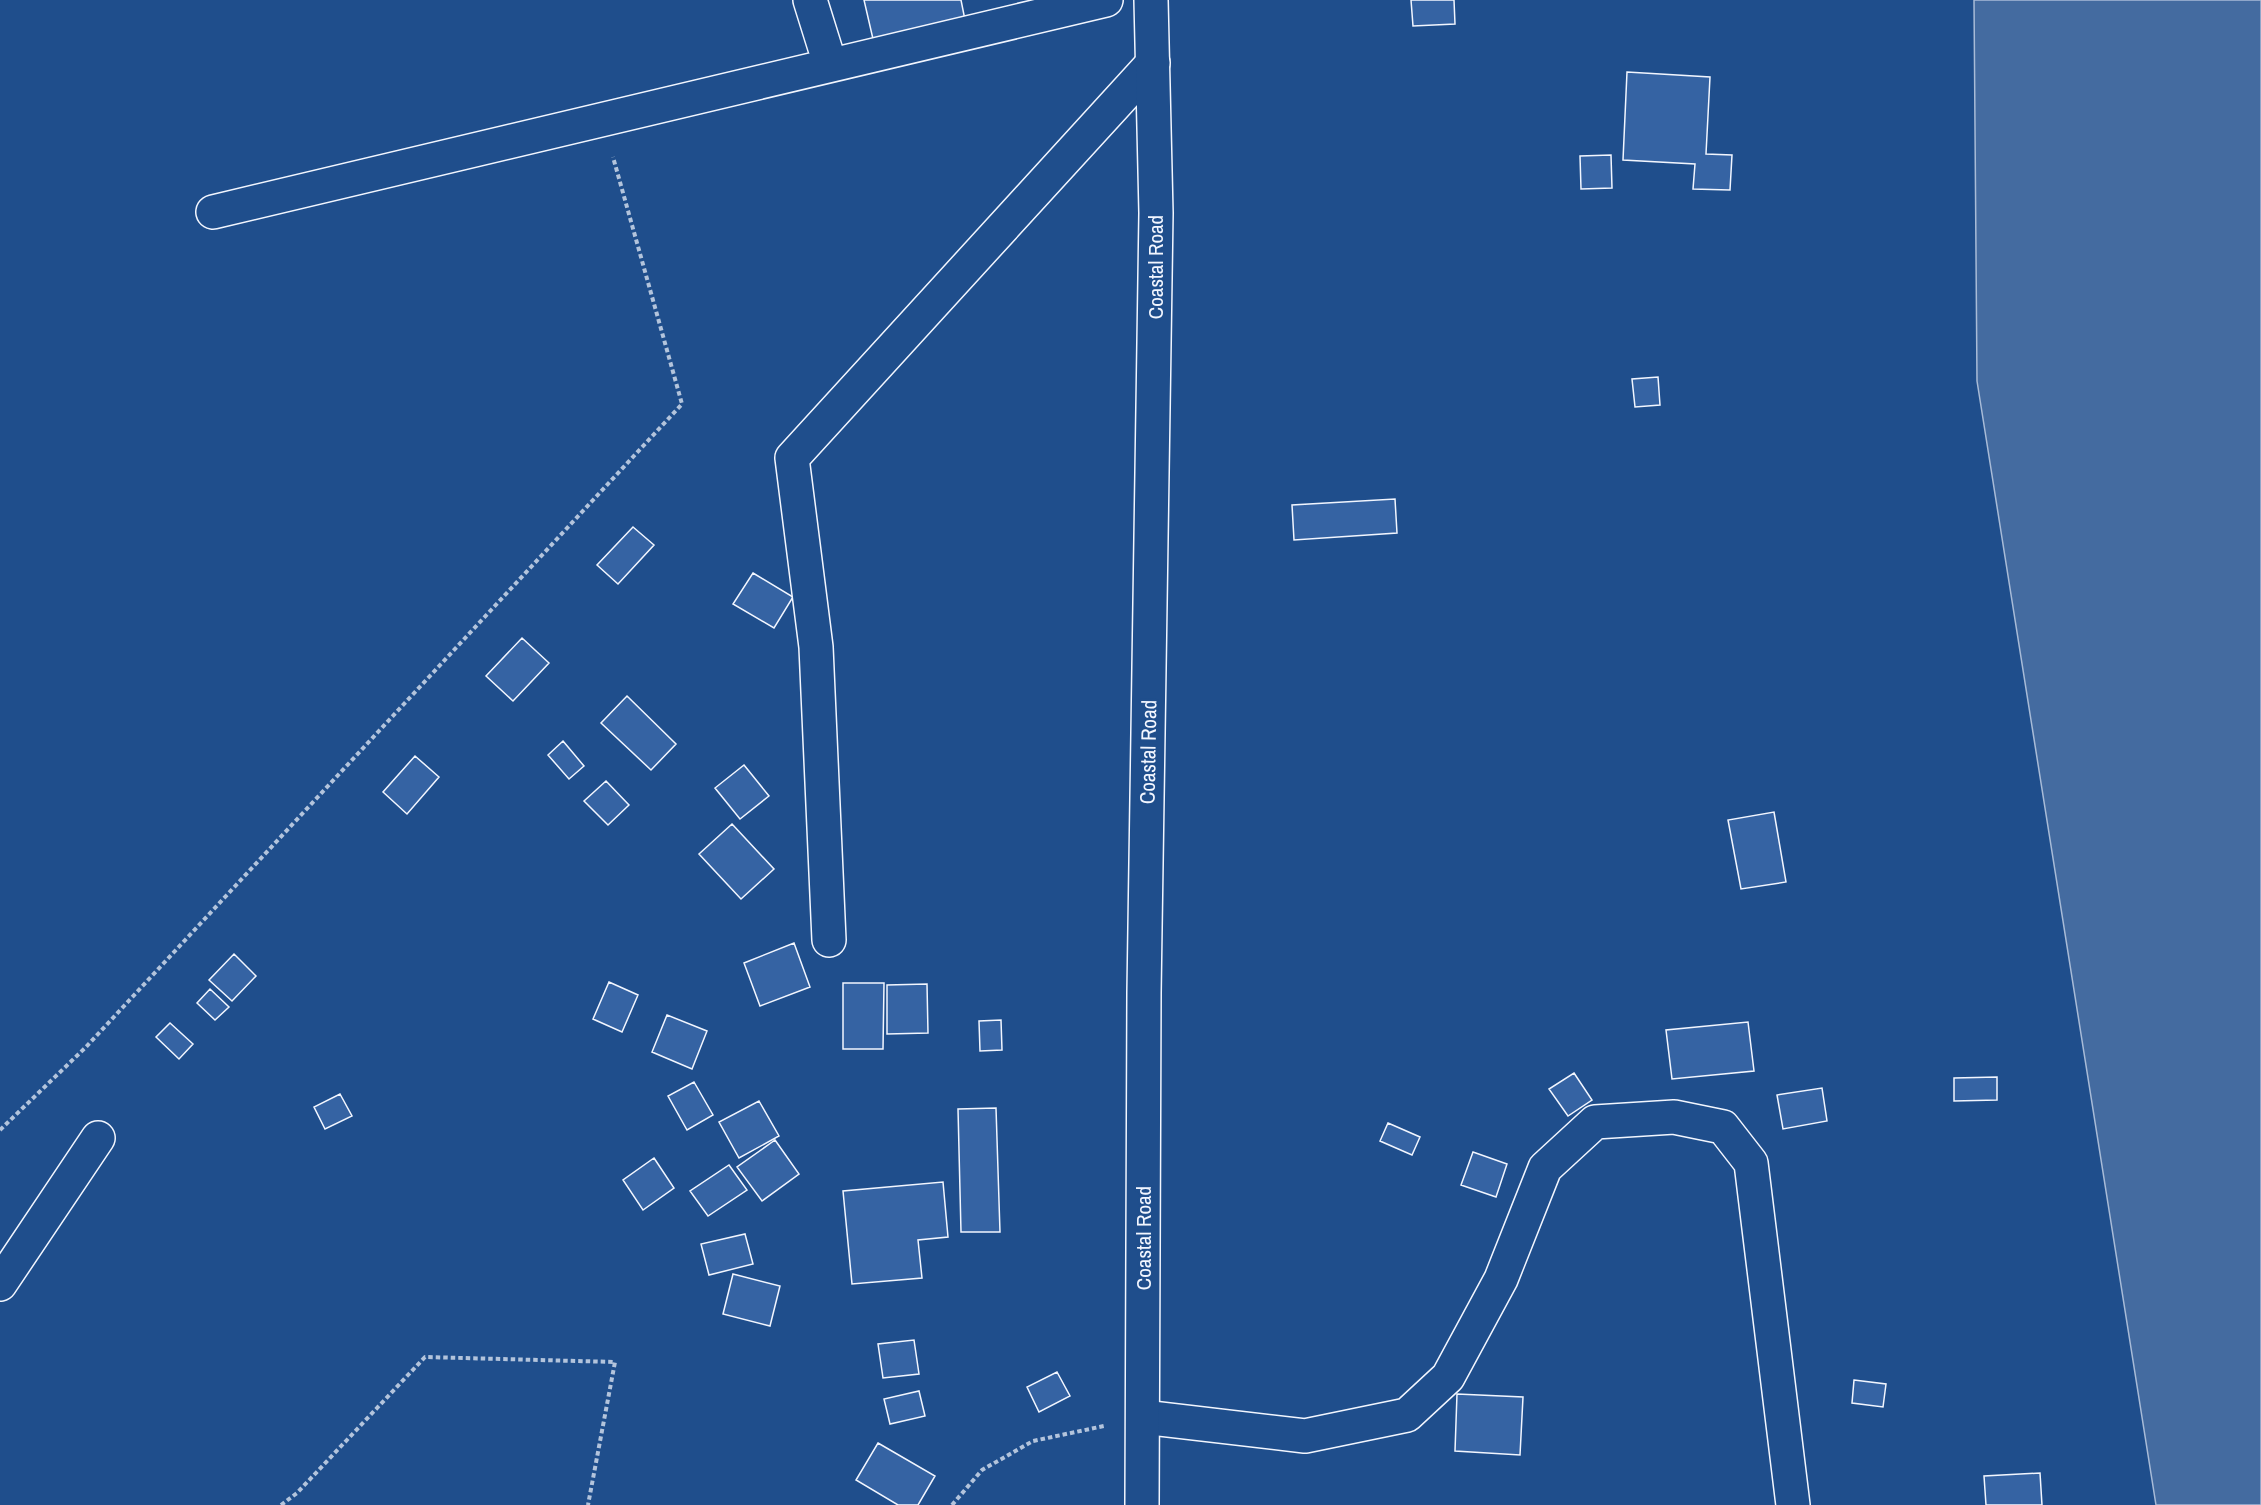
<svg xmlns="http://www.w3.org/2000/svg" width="2261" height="1505" font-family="'Archivo Narrow',sans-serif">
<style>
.water{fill:#446ba0;stroke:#a8bbd7;stroke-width:1.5}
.building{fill:#3563a3;stroke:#f2f6ff;stroke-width:1.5}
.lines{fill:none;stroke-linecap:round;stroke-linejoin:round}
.street-casing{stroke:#f2f6ff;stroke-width:36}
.secondary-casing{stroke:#f2f6ff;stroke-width:36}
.path{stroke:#b3c4dc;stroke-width:4;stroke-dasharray:4.5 3;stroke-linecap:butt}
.street{stroke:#1f4e8c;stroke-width:33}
.secondary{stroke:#1f4e8c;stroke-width:33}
.labels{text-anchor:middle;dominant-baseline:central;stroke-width:4.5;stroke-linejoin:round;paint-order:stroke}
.street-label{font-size:21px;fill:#f2f6ff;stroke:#1f4e8c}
</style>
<rect width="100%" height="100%" fill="#1f4e8c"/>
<path class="water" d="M1974 0H2261V1505H2156L1977 381Z"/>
<path class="building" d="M864 0H961L965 20 873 39Z
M1411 0H1454L1455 24 1413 26Z
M1627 72 1710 77 1706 154 1732 155 1730 190 1693 189 1695 164 1623 160Z
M1611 155 1612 188 1581 189 1580 156Z
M1658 377 1660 405 1635 407 1632 379Z
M1395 499 1397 533 1294 540 1292 505Z
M633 527 654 545 618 584 597 565Z
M753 573 793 597 774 628 733 604Z
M522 638 549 663 513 701 486 676Z
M627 696 676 744 651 770 601 723Z
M563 741 584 766 569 779 548 755Z
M415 756 439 777 407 814 383 792Z
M744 765 769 796 740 819 715 788Z
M606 781 629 805 608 825 584 801Z
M1774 812 1786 882 1741 889 1728 820Z
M732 824 774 869 741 899 699 854Z
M794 943 810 987 760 1006 744 963Z
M234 954 256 976 232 1001 209 980Z
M609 982 638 995 622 1032 593 1019Z
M843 983H884L883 1049H843Z
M927 984 928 1033 887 1034V985Z
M210 989 229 1007 215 1020 197 1003Z
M667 1015 707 1031 692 1069 652 1052Z
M1001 1020 1002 1050 980 1051 979 1021Z
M1748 1022 1754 1071 1672 1079 1666 1030Z
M170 1023 193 1044 179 1059 156 1037Z
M1574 1073 1592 1100 1568 1116 1549 1089Z
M1997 1077V1100L1954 1101V1078Z
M694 1082 713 1115 687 1130 668 1096Z
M1822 1088 1827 1121 1783 1129 1777 1095Z
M340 1094 352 1116 325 1129 314 1107Z
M759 1101 779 1136 739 1158 719 1122Z
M996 1108 1000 1232H961L958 1109Z
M1388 1123 1420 1137 1412 1155 1380 1141Z
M775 1140 799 1174 762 1201 737 1167Z
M1473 1152 1507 1164 1496 1197 1461 1185Z
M654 1158 674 1188 643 1210 623 1180Z
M729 1165 747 1190 708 1216 690 1191Z
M943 1182 948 1237 918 1240 922 1278 852 1284 843 1191Z
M745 1234 753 1264 709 1275 701 1244Z
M733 1274 780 1286 770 1326 723 1314Z
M914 1340 919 1374 883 1378 878 1344Z
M1057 1372 1070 1396 1039 1412 1027 1387Z
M1854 1380 1886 1384 1883 1407 1852 1403Z
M919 1391 925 1416 890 1424 884 1399Z
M1457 1394 1523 1397 1520 1455 1455 1451Z
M878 1443 935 1476 918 1505H898L856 1480Z
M2040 1473 2042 1505H1986L1984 1476Z"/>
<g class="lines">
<defs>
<path id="street" d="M810 0 830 64
M213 212 1106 0
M829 940 816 647 792 458 1153 63
M0 1284 98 1138
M1143 1417 1305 1436 1407 1415 1448 1377 1501 1279 1545 1168 1595 1122 1674 1117 1723 1127 1751 1163 1793 1505"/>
<path id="secondary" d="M1142 1505 1144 993 1156 213 1151 0"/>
</defs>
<use href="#street" class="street-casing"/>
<use href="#secondary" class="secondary-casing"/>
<path class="path" d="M0 1130 86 1047 682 404 613 157
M281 1505 297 1493 425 1357 615 1362 588 1505
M952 1505 982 1470 1033 1441 1104 1426"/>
<use href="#street" class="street"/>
<use href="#secondary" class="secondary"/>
</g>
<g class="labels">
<g class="street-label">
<text transform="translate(1155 267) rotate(-90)">Coastal Road</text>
<text transform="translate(1148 752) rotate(-89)">Coastal Road</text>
<text transform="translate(1143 1238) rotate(-90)">Coastal Road</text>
</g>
</g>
</svg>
